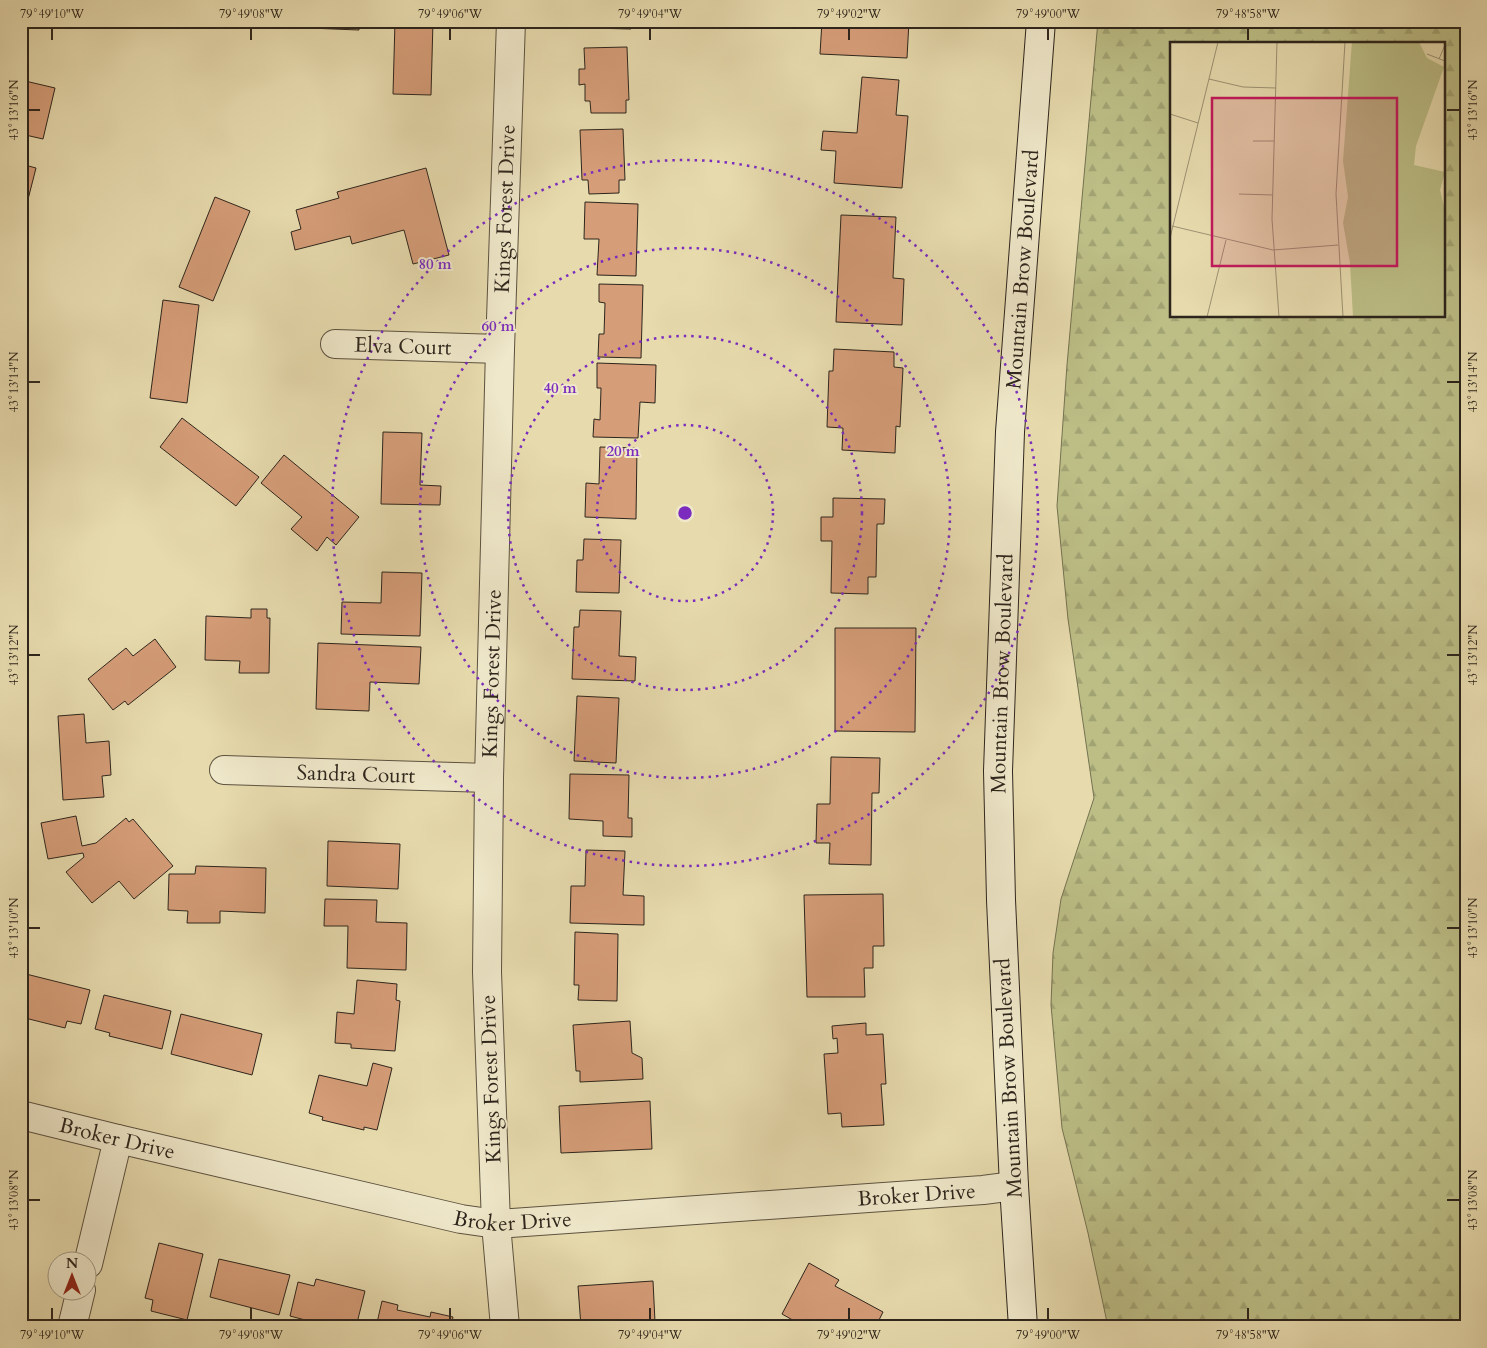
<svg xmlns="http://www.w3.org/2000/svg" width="1487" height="1348" font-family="Cardo,serif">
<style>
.forest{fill:url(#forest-firs);stroke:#747251;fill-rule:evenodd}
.building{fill:#d59d78;stroke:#2d251c}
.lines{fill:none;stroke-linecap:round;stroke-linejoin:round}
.street-casing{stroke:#5c5240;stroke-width:30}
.secondary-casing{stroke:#2d251c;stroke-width:30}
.street{stroke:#efe8ca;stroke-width:28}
.secondary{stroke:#efe8ca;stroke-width:28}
.ticks{fill:none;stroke:#2d251c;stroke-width:2}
.ring{fill:none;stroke:#7b2cbf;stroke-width:2.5;stroke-dasharray:2.5 5}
.labels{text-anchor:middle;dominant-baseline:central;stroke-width:4;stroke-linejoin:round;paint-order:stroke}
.street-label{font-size:21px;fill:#2d251c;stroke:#efe8ca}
.inset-road{fill:none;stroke:#9d9274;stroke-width:1}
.view{fill:#c2185b;fill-opacity:0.15;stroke:#c2185b;stroke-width:2.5}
.inset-edge{fill:none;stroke:#2d251c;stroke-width:2.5}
.centre{fill:#7b2cbf;stroke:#efe8ca;stroke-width:2.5}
.ring-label{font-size:15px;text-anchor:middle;font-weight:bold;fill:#7b2cbf;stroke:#efe8ca;stroke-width:4;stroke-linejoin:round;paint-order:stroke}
.neatline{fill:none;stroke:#2d251c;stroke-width:2}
.ticks-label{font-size:12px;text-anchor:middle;fill:#2d251c}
</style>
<defs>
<pattern id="forest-firs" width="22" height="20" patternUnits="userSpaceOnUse" patternTransform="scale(1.25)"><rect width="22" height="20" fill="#bcbe86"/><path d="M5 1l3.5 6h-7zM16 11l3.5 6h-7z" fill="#a2a373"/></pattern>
</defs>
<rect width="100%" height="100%" fill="#e7dbae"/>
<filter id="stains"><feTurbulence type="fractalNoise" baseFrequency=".004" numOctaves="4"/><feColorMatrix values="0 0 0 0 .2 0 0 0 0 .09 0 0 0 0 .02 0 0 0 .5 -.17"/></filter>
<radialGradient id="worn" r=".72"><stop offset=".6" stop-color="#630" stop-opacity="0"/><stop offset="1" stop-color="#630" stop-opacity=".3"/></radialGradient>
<path class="forest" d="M1098 21H1466V1327H1108L1088 1233 1062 1128 1051 1005 1053 953 1061 899 1094 798 1068 619 1057 506 1067 365ZM1171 44H1443V316H1171Z"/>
<path class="building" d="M209 21H269V24Z
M283 21H359V30L283 27Z
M395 21H433L431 95 393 94Z
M589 21H631V29L589 28Z
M822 21H909L907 58 820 54Z
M627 47 629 100H626V113H591L590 101H585V84L579 85V69H585L584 48Z
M862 77 899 80 896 115 908 116 902 188 834 183 836 151 821 150 823 131 857 133Z
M21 80 55 88 43 139 21 134Z
M623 129 625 180H619V193L589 194 588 180H582L580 130Z
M21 164 36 168 23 219H21Z
M426 168 449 255 413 264 404 230 352 244 350 236 295 250 291 232 301 229 296 210 339 198 337 192Z
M215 197 250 211 213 301 179 287Z
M585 202 638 204 636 276 597 275 599 239H584Z
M841 215 896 217 893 278 904 279 902 325 836 322Z
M599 284 643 285 641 358 598 357 599 334H604L605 303 599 302Z
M163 300 199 305 187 403 150 398Z
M834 349 894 352V367L903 368 900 427 896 426 895 453 842 450 843 428 827 427 829 371H833Z
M597 363 656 365 655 403 640 402 638 438 593 437 594 419 600 420 601 388H597Z
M182 418 259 477 236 506 160 447Z
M383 432 422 433 420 485 441 486 440 505 381 504Z
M600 447 637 448 636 519 585 517 586 483 599 484Z
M284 455 359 517 336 545 327 537 317 551 291 529 302 517 261 483Z
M833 498 885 499 884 524H877L876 577H868V594L831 593 832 541H821V517H833Z
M584 539 621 540 619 593 576 592 577 560H583Z
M382 572 422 573 420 636 341 634 342 602 381 603Z
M251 609H267V618H270L269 673H239L240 661 205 660 206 616 251 618Z
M580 610 621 611 619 656 636 657 635 681 572 679 574 627H579Z
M835 628H916L915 732 835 731Z
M155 639 176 667 128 705 125 701 113 710 88 679 126 648 133 656Z
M318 643 421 647 419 684 370 682 369 711 316 709Z
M577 696 619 698 616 763 574 761Z
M84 714 86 743 109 741 111 775 102 776 104 797 63 800 58 716Z
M831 757 880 758 879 793H872L871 865 829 864 830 843H816L817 804H830Z
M570 774 629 775 628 818H632V837L603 836V821L569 819Z
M76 816 82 846 96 843 126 818 129 822 133 819 173 866 134 899 119 881 92 903 66 872 84 857 83 853 48 859 41 823Z
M328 841 400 844 398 889 327 886Z
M586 850 625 851 623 895 644 896V925L570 923 571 886H585Z
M196 866 266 868 265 913 220 911V923H187L188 911 168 910 169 874H195Z
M883 894 884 946H873V968H864L865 997H807L804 895Z
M325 899 377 900 376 922 407 923 406 970 347 968 348 926H324Z
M575 932 618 934 617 1001 578 1000 579 985H574Z
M26 974 90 990 81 1024 67 1021 65 1028 21 1017V992Z
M357 980 397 984 396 1000 400 1001 395 1051 351 1048V1044L335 1043 337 1012 354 1014Z
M104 995 171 1011 162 1049 109 1036 110 1033 95 1029Z
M181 1014 262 1034 252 1075 171 1054Z
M630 1021 632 1053 642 1058 643 1079 580 1082V1071H576L573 1025Z
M866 1023V1035L883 1034 886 1084H881L884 1125 842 1127 841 1113 828 1114 824 1054 838 1053 837 1038 833 1039 832 1026Z
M373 1063 392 1068 377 1130 364 1127V1130L322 1120 323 1117 309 1113 319 1075 367 1086Z
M650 1101 652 1149 561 1153 559 1106Z
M159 1243 203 1254 187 1320 151 1311 153 1300 145 1298Z
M219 1259 290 1275 279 1315 210 1297Z
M809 1263 839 1280 835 1286 883 1312 877 1324 882 1327H805L782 1314Z
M316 1279 365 1291 356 1327H332L290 1316 298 1282 314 1286Z
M653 1281 655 1322 581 1327 578 1286Z
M382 1301 398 1305 397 1310 430 1317 431 1312 453 1317 451 1327H376Z"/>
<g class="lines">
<defs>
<g id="street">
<path id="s1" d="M335 344 500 349"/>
<path id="s2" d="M224 770 489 778"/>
<path id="s3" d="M21 1115 118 1139 461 1219 496 1224 983 1190 1014 1186"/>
<path d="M88 1264 118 1139"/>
<path d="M72 1327 81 1290"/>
<path id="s4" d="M505 1327 496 1224 487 972 489 778 500 349 511 21"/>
</g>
<g id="secondary">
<path id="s5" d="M1023 1327 1014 1186 1001 900 998 771 1010 432 1041 21"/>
</g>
</defs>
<use href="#street" class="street-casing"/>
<use href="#secondary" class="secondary-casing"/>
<use href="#street" class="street"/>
<use href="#secondary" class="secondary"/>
</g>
<path class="ticks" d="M52 28V40M251 28V40M450 28V40M650 28V40M849 28V40M1048 28V40M1248 28V40M28 110H40M1447 110H1460M28 382H40M1447 382H1460M28 655H40M1447 655H1460M28 928H40M1447 928H1460M28 1200H40M1447 1200H1460M52 1308V1320M251 1308V1320M450 1308V1320M650 1308V1320M849 1308V1320M1048 1308V1320M1248 1308V1320"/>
<g class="ring">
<circle cx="685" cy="513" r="88"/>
<circle cx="685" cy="513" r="177"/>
<circle cx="685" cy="513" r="265"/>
<circle cx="685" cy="513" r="353"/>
</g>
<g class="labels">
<g class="street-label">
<text stroke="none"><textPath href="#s4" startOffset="1119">Kings Forest Drive</textPath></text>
<text stroke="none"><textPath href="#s5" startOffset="1059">Mountain Brow Boulevard</textPath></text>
<text stroke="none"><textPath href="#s1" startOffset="68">Elva Court</textPath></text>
<text stroke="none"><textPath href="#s4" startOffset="654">Kings Forest Drive</textPath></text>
<text stroke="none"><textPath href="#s5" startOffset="654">Mountain Brow Boulevard</textPath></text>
<text stroke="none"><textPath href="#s2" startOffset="132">Sandra Court</textPath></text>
<text transform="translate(1009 1078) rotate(-93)">Mountain Brow Boulevard</text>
<text transform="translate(491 1079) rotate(-92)">Kings Forest Drive</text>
<text stroke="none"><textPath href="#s3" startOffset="99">Broker Drive</textPath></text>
<text stroke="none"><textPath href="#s3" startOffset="909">Broker Drive</textPath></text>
<text stroke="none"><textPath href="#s3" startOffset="504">Broker Drive</textPath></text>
</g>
</g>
<g transform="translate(1170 42)">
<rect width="275" height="275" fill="#e7dbae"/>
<path d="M252 155 275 165V275L238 260 235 161Z" fill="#bcbe86"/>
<path d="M182 0H249L257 16 274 25 246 104 244 123 275 130 270 148 275 169 268 177 260 175 247 160 236 170 237 188H243L249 203 255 205 264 245 275 262 273 275H183L180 221 173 181 178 155 173 119Z" fill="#bcbe86"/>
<path class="inset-road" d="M107 0 102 177 109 275M257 12 275 19M269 17 275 3M39 37 73 45 106 46M0 72 28 81M83 99H104M69 152 103 153M2 184 103 208 168 203M0 196 48 0M37 275 56 198M173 275 166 152 175 0"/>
<path class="view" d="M42 56H227V224H42Z"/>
<rect width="275" height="275" class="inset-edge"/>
</g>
<circle cx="685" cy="513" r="8" class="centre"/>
<g class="ring-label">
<text x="435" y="269">80 m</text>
<text x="498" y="331">60 m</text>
<text x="560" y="393">40 m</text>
<text x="623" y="456">20 m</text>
</g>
<rect width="1487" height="1348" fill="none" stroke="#e7dbae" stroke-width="55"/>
<g transform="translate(72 1276)"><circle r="24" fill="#efe8ca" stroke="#a19a84"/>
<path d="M0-4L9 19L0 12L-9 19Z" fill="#8f2418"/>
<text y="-8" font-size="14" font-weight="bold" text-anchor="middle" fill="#2d251c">N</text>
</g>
<rect x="28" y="28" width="1432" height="1292" class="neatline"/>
<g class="ticks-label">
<text x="52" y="18">79°49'10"W</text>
<text x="251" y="18">79°49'08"W</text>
<text x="450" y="18">79°49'06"W</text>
<text x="650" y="18">79°49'04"W</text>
<text x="849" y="18">79°49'02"W</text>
<text x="1048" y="18">79°49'00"W</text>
<text x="1248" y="18">79°48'58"W</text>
<text transform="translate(14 110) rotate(-90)" y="4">43°13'16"N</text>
<text transform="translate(1473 110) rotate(-90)" y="4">43°13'16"N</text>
<text transform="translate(14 382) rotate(-90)" y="4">43°13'14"N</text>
<text transform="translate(1473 382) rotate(-90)" y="4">43°13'14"N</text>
<text transform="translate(14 655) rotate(-90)" y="4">43°13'12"N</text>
<text transform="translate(1473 655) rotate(-90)" y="4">43°13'12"N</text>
<text transform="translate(14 928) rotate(-90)" y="4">43°13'10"N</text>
<text transform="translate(1473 928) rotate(-90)" y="4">43°13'10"N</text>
<text transform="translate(14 1200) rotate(-90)" y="4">43°13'08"N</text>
<text transform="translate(1473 1200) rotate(-90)" y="4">43°13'08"N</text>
<text x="52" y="1339">79°49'10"W</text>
<text x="251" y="1339">79°49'08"W</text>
<text x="450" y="1339">79°49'06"W</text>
<text x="650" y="1339">79°49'04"W</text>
<text x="849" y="1339">79°49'02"W</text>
<text x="1048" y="1339">79°49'00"W</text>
<text x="1248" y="1339">79°48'58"W</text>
</g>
<rect width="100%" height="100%" filter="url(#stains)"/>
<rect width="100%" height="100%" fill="url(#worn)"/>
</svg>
